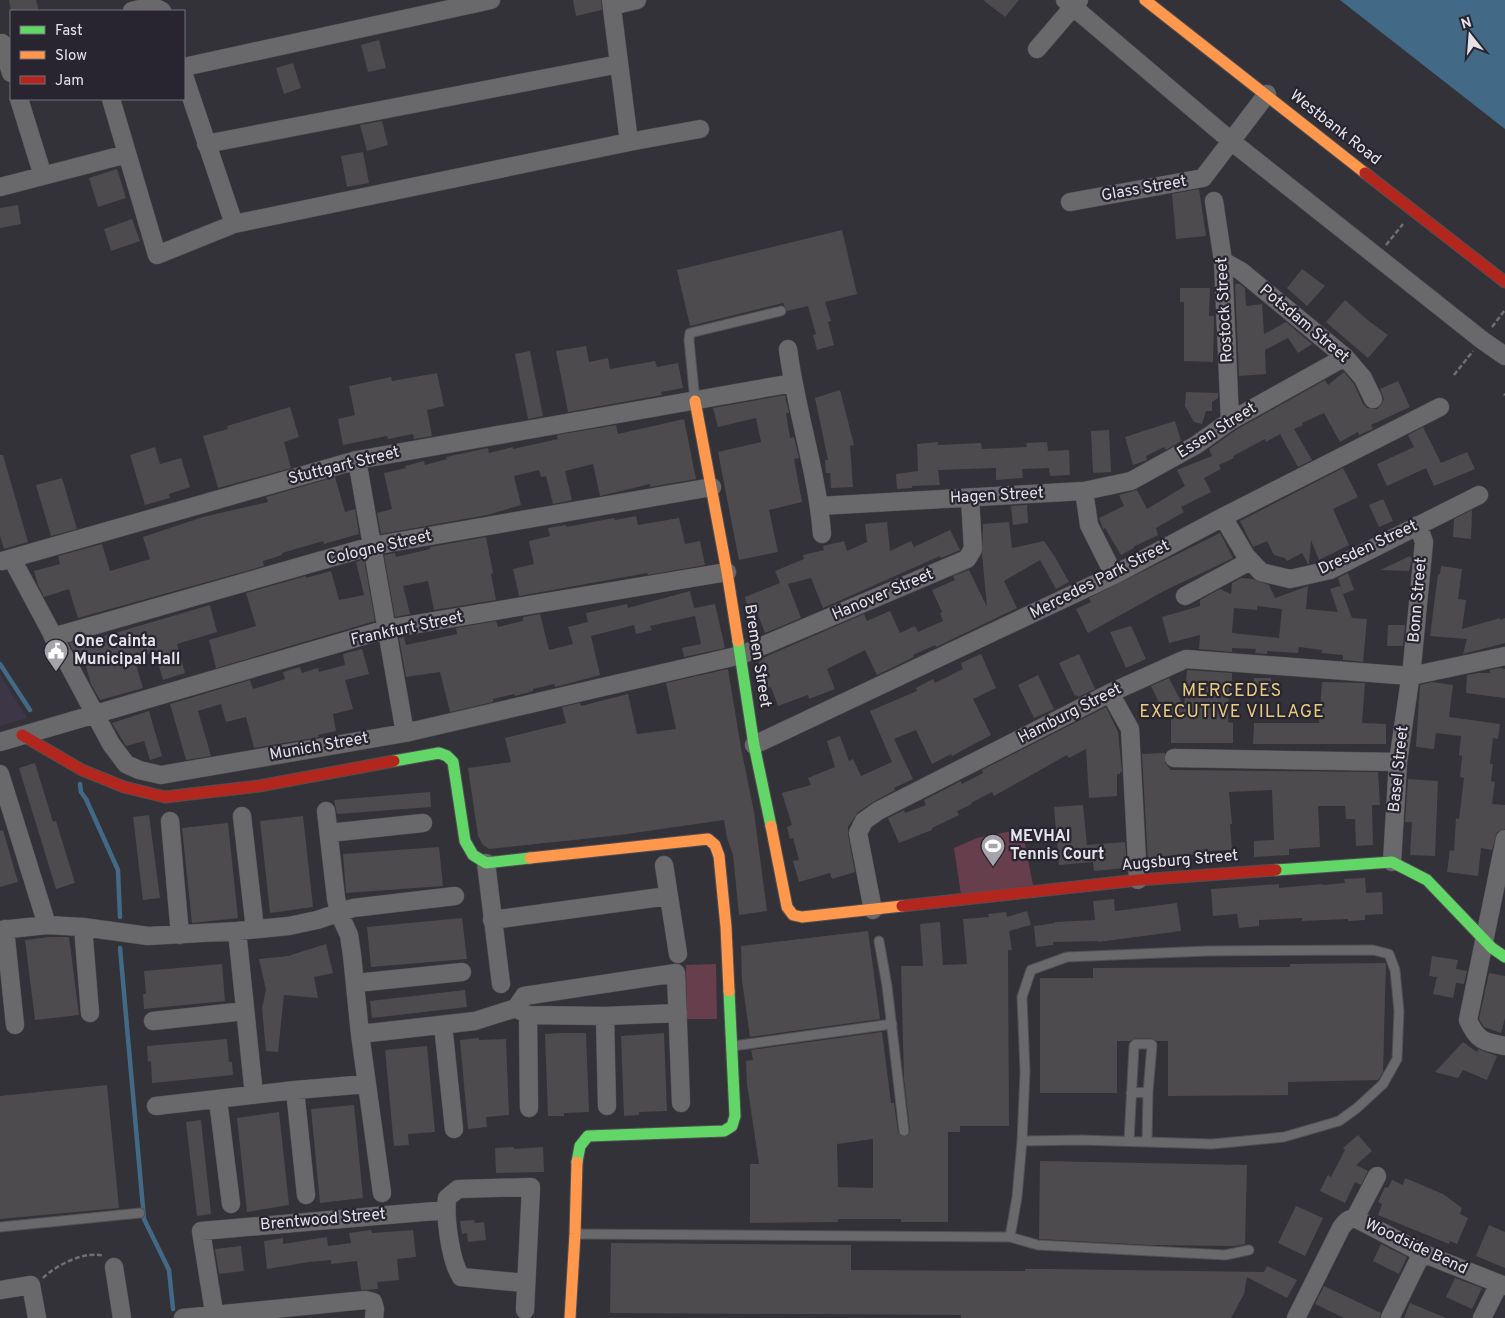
<svg xmlns="http://www.w3.org/2000/svg" width="1505" height="1318" font-family="Overpass,sans-serif">
<style>
.built{fill:#3c3647}
.green{fill:#673e4c}
.water{fill:#426a86}
.lines{fill:none;stroke-linecap:round;stroke-linejoin:round}
.stream{stroke:#426a86;stroke-width:4.5}
.building{fill:#4e4b4f;fill-rule:evenodd}
.lane-casing{stroke:#504f53;stroke-width:11}
.street-casing{stroke:#504f53;stroke-width:19}
.fast-casing{stroke:#504f53;stroke-width:13}
.slow-casing{stroke:#504f53;stroke-width:13}
.jam-casing{stroke:#504f53;stroke-width:13}
.path{stroke:#6f6f72;stroke-width:2.5;stroke-dasharray:5 2.5;stroke-linecap:butt}
.lane{stroke:#69686b;stroke-width:9}
.street{stroke:#69686b;stroke-width:18}
.fast{stroke:#63d668;stroke-width:11}
.slow{stroke:#ff974d;stroke-width:11}
.jam{stroke:#b3261e;stroke-width:11}
.labels{text-anchor:middle;dominant-baseline:central;stroke-width:4.5;stroke-linejoin:round;paint-order:stroke}
.street-label{font-size:16px;fill:#e4e2e9;stroke:#292530}
.poi-label{font-size:16px;font-weight:bold;fill:#e4e2e9;stroke:#292530;text-anchor:start}
.neighbourhood-label{font-size:18px;letter-spacing:1px;fill:#e7cb80;stroke:#292530}
</style>
<rect width="100%" height="100%" fill="#333238"/>
<path class="built" d="M0 675 27 718 0 726Z"/>
<path class="green" d="M1022 829 1033 885 961 895 954 848 977 838Z
M716 964 717 1019H687L686 965Z"/>
<path class="water" d="M1340 0H1505V129Z"/>
<g class="lines">
<path class="stream" d="M0 664 30 710
M80 784 81 792 86 799 118 870 120 917
M120 948 144 1219 169 1270 173 1309"/>
</g>
<path class="building" d="M9 0H36L39 11H11Z
M573 0H601L602 10 576 16Z
M983 0H1019L1005 17Z
M379 40 386 68 368 72 361 45Z
M293 63 301 88 284 94 276 68Z
M382 121 388 145 367 151 360 125Z
M363 152 369 183 347 187 341 156Z
M117 169 126 198 98 207 89 178Z
M1199 189 1206 236 1176 239 1172 194Z
M18 205 21 224 0 228V208Z
M132 219 140 241 111 251 104 229Z
M842 230 857 294 825 302 831 321 828 322 834 345 817 350 813 335 816 334 808 306 787 311 783 303 690 326 677 270Z
M1302 269 1325 286 1307 306 1287 288Z
M1235 284H1240L1245 288 1246 306 1262 304 1264 334 1286 322 1312 344 1298 353 1288 338 1265 350 1266 374 1239 376Z
M1180 288H1210L1209 316H1214L1213 362 1184 361V302H1180Z
M1345 300 1370 322 1388 335 1368 358 1326 322Z
M586 346 589 362 608 358 610 369 655 361 657 367 678 363 683 388 661 392 662 395 568 412 556 351Z
M530 351 543 416 528 419 515 354Z
M1344 372 1354 384 1363 404 1367 408 1377 409 1381 405 1384 399 1380 389 1398 381 1410 407 1371 425 1373 429 1359 435 1358 432 1340 442 1324 413 1302 423 1303 425 1294 429 1312 460 1298 467 1280 434 1266 442 1265 439 1233 456 1234 458 1219 465 1221 469 1204 478 1211 492 1181 507 1184 512 1156 528 1158 535 1133 547 1134 548 1121 555 1105 528 1103 529 1099 518 1124 506 1119 495 1137 490 1147 509 1185 486 1177 470 1212 456 1209 449 1236 430 1325 380 1328 385Z
M437 373 444 406 427 410 432 436 414 439 413 434 388 439 387 436 343 445 338 419 355 415 349 386 391 377 392 381Z
M840 390 854 445 850 446 853 487 831 488 830 473H826L825 460H828L815 398Z
M1186 392 1218 393V398L1212 402V411H1206L1202 424 1194 422 1185 406Z
M785 395 789 413H786L790 438 794 437 799 458 794 459 802 502 769 510 778 552 739 560 718 452 761 442 756 418 718 427 713 408Z
M290 407 299 437 284 442 291 468 218 488 203 436 228 429 227 426Z
M684 419 696 479 650 487V484L600 496 593 464 565 471 572 500 553 504 546 476 541 477 539 470 514 476 521 505 487 515 381 534 377 513 392 509 384 473 406 468 405 466 424 461 425 465 447 459 446 457 488 448 489 453 513 447V449L558 439 557 435 616 425 618 434Z
M1175 421 1181 441 1166 450 1164 447 1146 456 1147 460 1133 465 1125 437Z
M1423 427 1441 463 1467 452 1475 469 1434 486 1426 468 1387 486 1377 464 1414 447 1408 435Z
M1109 430 1111 472 1093 473 1091 431Z
M938 442V445L981 443 982 449 1027 447 1026 443 1047 442 1048 451 1069 450 1070 475 1050 476 1049 468 1022 469 1023 478 996 480V468L938 470 940 485 912 486V488L897 489 896 474 918 471 917 444Z
M155 447 160 464 181 458 190 487 169 494 170 498 145 505 130 455Z
M0 455H3L28 542 4 549 0 536Z
M1343 468 1358 497 1333 509 1349 545 1319 560 1311 540 1309 564H1308L1302 553 1287 561 1285 558 1274 555 1267 541 1253 547 1240 521Z
M335 477 345 512 355 509 359 534 324 544 323 541 282 553V555L263 561 264 566 78 618 69 589 44 597 38 585 34 571 60 564 58 556 102 544 110 571 150 559 143 537 203 517 268 502 266 497Z
M62 478 77 529 51 536 36 485Z
M1383 499 1393 521 1379 527 1369 505Z
M1027 505 1028 523 1013 525 1011 506Z
M1472 510 1471 539 1453 537 1454 519Z
M636 516 638 525 679 518 685 544 700 541 705 565 648 575 647 573 519 596 513 569 534 564 529 541 550 536 548 528 566 525V527L614 518 615 520Z
M887 522 890 551 911 541 914 547 950 530 960 550 941 558 940 556 823 608 811 578 788 584 801 618 765 633 756 609 749 612 745 597 780 583 775 571 804 559 803 555 824 550 823 546 844 541 847 551 867 542 865 524Z
M1009 522 1012 548 1044 541 1055 557 1069 582 1056 589 1040 560 1004 581 1017 608 936 647 935 645 913 655 914 657 877 675 865 650 827 669 835 689 809 699 808 695 778 706 771 687 768 688 758 660 864 614 867 621 890 611 900 633 915 626 918 632 943 621 940 613 942 612 932 590 955 580 953 576 969 570 987 607 982 554 983 524Z
M1220 533 1233 558 1164 591 1088 633 1076 609 1091 602 1089 598Z
M486 537 493 573 491 574 496 600 434 610 428 581 403 586 410 614 395 617 384 555 395 553 396 557 422 551 430 549V547Z
M1410 556 1412 559 1409 571 1380 570Z
M364 559 375 621 216 668 209 640 256 626 246 593 306 576V578L331 571 339 600 364 595 356 562Z
M1441 566 1462 569 1458 599 1466 600 1462 629 1500 618V620L1505 618V643L1463 654 1467 639 1430 636 1438 574H1440Z
M1348 573 1354 590 1343 594 1338 578Z
M1241 578 1253 579 1269 585 1275 598 1308 586 1306 609 1338 612 1330 589 1340 586 1352 618 1367 619 1363 662 1345 660H1343V655L1322 653V650L1299 647 1298 653 1267 651V654L1255 653 1256 649 1232 648V652L1199 649 1200 635 1169 643 1162 617 1200 606V600L1220 589 1231 594 1232 583ZM1257 606 1282 609 1279 638 1232 633 1234 608 1257 610Z
M690 591 694 608 715 604 725 648 684 657 682 648 701 644 695 616 650 626 652 630 636 634 634 625 591 636 600 675 555 687 554 684 533 689V691L515 696 514 694 493 699V702L450 712 440 672 406 677 399 638 404 637 406 645 457 634 456 628 496 621 498 627 523 621V617L540 614 549 650 573 644 568 627 588 622 586 613 627 604 628 608Z
M210 605 217 632 177 644 185 673 163 680 155 652 134 658 143 688 122 694 100 700 91 684 85 663 81 665 69 643 90 637 91 640Z
M1388 625H1405L1403 646H1387Z
M1131 626 1146 659 1126 668 1110 632Z
M362 649 369 674 345 680 353 709 333 714 336 731 318 735 319 737 254 748 246 717 226 722 221 704 198 711 211 756 186 760 170 704 250 680 253 689 285 679 283 672 300 667 302 673 318 668 319 672 345 665 343 654Z
M981 654 996 688 973 699 991 735 952 756 951 754 932 764 916 730 894 739 913 779 894 788 895 790 873 802 858 812 848 827V835L855 872 832 879 830 873 799 882 793 861 799 860 793 838 790 839 787 827 792 825 782 793 811 785 808 778 835 767 827 741 840 736 849 761 853 759 861 776 892 762 870 711 917 691 916 688 933 679 935 683 963 669 961 663Z
M1079 654 1095 689 1078 697 1077 695 1075 696 1059 663Z
M1500 668 1505 669V698L1466 693 1467 675 1478 673H1490V670Z
M728 669 741 748 754 812 767 911 739 915 733 855 727 838 724 820 620 835 489 849 483 845 478 836 468 768 511 762 505 738 566 723 562 707 580 703 581 706 628 694 637 734 676 729 666 683Z
M1187 670 1232 673V681H1229L1228 722 1233 723V743H1171V715H1165L1151 686 1169 678 1184 707Z
M1038 675 1054 709 1034 718 1018 685Z
M1254 678H1271V692H1254Z
M1322 682 1365 683 1362 723 1386 724V744H1253L1254 723H1319Z
M1432 682 1453 685 1449 717 1500 724 1498 739 1493 738 1490 764H1493L1491 781 1495 782 1492 804 1505 805V829L1497 832 1492 850 1481 848 1478 876 1447 872 1450 850 1454 851 1456 818 1459 819 1464 778 1460 777 1462 756 1459 755 1461 736 1436 733 1434 749 1416 747 1420 685Z
M1106 707 1118 732 1122 772H1120V774H1117V796L1089 798 1086 749 1069 758 1067 755 994 796 992 792 971 803 972 804 957 811 959 815 932 828V830L899 843 888 818 904 810 905 813 926 805 924 800 961 781 962 784 983 773 982 770Z
M149 711 162 756 150 760 144 741 126 746 112 723Z
M1165 753V763L1171 770 1378 772 1380 805H1372L1373 845 1356 846 1355 819H1346L1345 806H1318L1320 847 1289 849V855L1254 857V841L1274 840 1272 790 1229 792 1232 824H1230L1232 850 1205 851 1206 854 1164 856V862L1148 863 1142 754Z
M35 763 53 822 56 821 75 883 56 889 19 768Z
M1408 779 1438 781 1435 856 1410 855 1412 822H1405Z
M430 792 431 807 337 814 335 805 334 800Z
M1083 805 1087 845 1125 842 1127 865H1124L1125 868 1094 871 1093 862 1059 865 1054 807Z
M149 815 160 898 143 900 133 817Z
M303 816 313 907 270 913 260 821Z
M228 823 238 918 192 923 182 828Z
M3 830 18 882 0 887V831Z
M439 847 443 886 346 893 343 854Z
M1365 878 1366 893 1382 892 1383 914 1365 915V920L1348 921V919L1302 921V918L1259 920V926L1239 928 1237 914 1213 916 1211 889 1279 884V888L1322 884 1323 885 1345 883 1344 879Z
M1114 899 1115 911 1177 903 1181 931 1098 942V941L1053 942V945L1036 947 1034 926 1055 923V922L1095 920 1093 901Z
M1027 911 1031 925 1009 931 1012 950H1008L1009 1126H960V1132H948V1222H901V1219H838V1222L750 1223V1164H759L747 1084 746 1061 753 1060 751 1050 882 1032 891 1103H894L898 1132 901 1136H907L910 1130 904 1078 901 966H923L920 924 940 922 943 965 967 964 963 919 989 917 988 914 1006 912 1007 917ZM873 1139V1188L838 1187 837 1144Z
M462 918 467 959 371 967 367 927Z
M868 931 880 1019 750 1037 742 981 741 946Z
M50 937H69L79 1015 35 1020 25 940Z
M326 944 333 973 314 977 318 998 284 995 278 1052 266 1051 262 1008 266 990 259 959 288 956Z
M1432 956 1458 960 1456 969 1467 971 1464 984 1456 983 1453 998 1433 994 1437 977 1429 976Z
M1386 963 1383 1072 1378 1080 1288 1082V1095L1168 1096V1041H1157L1151 1038H1136L1130 1041H1117V1093H1040V978H1093V968L1290 967V964Z
M222 964 225 1001 144 1009 143 994H146L144 971Z
M1489 973 1505 976V1018L1501 1033 1484 1027 1479 1019Z
M465 990 467 1007 372 1018 370 1001Z
M561 1033H586L589 1112 564 1113V1116H548L545 1034Z
M664 1033 667 1111 639 1112V1115L624 1116 621 1036Z
M479 1038V1040L506 1039 509 1115 486 1117 487 1127 468 1129 460 1040Z
M227 1039 229 1062H232L233 1075 152 1083 151 1061 148 1062 147 1046Z
M1463 1042 1477 1052 1478 1049 1497 1056 1487 1080 1463 1070 1458 1078 1435 1072Z
M427 1046 435 1132 408 1134 409 1145 394 1146 385 1050Z
M107 1085 119 1208 0 1219V1096Z
M354 1105 363 1198 320 1203 311 1109Z
M279 1112 289 1205 247 1212 237 1118Z
M201 1120 211 1214 197 1216 186 1122Z
M1358 1135 1372 1151 1356 1165 1368 1171 1361 1185 1355 1182 1345 1203 1320 1191 1328 1175 1331 1177 1345 1150 1343 1148Z
M514 1147V1149L543 1147 544 1172 496 1173 495 1148Z
M1040 1161 1247 1165 1245 1244 1235 1246 1150 1245 1039 1239Z
M1405 1178 1443 1194 1462 1208 1460 1214 1468 1218 1457 1244 1450 1241 1449 1244 1378 1215 1382 1204 1378 1202 1385 1187 1388 1188 1392 1180 1403 1185Z
M1296 1206 1323 1218 1305 1256 1278 1243Z
M474 1220 475 1223 484 1222 486 1240 468 1242 467 1233 462 1234 460 1221Z
M1489 1225 1505 1232V1268L1476 1256Z
M371 1230 372 1233 413 1230 416 1257 397 1259 399 1280 377 1282 378 1289 361 1290 357 1261 331 1264V1260L309 1262 267 1269 264 1241 283 1238V1244L327 1237 328 1246 351 1243 349 1233Z
M611 1243 851 1245V1270L1025 1271V1269H1050L1264 1272 1267 1266 1297 1280 1287 1298 1247 1277 1244 1294 1231 1318H961V1315L610 1313Z
M1381 1244 1407 1257 1399 1274 1373 1261Z
M241 1246 244 1271 219 1274 215 1249Z
M1455 1278 1482 1288 1472 1309 1446 1297Z
M1324 1286 1381 1313 1379 1318H1344L1315 1304Z
M1410 1303 1446 1318H1404Z"/>
<g class="lines">
<defs>
<path id="lane" d="M695 401 689 340 690 333 781 311
M879 941 887 986 904 1131
M733 1046 892 1024
M1131 1093 1148 1092 1147 1142
M1129 1141 1134 1046 1136 1044H1151L1152 1045 1148 1092
M0 1227 140 1213
M575 1234 1010 1237 1038 1245 1225 1255 1249 1250
M1010 1237 1017 1197 1022 1141 1025 1072 1022 997 1031 970 1067 957 1207 951 1373 950 1389 954 1395 970 1399 1011 1397 1059 1383 1084 1357 1108 1339 1121 1284 1137 1212 1144 1081 1140 1022 1141"/>
<path id="street" d="M611 0 629 142
M1065 0 1231 141 1482 340 1505 356
M612 6 637 0
M132 11 152 6 162 11
M2 43 11 73
M1037 49 1079 0
M184 67 491 0
M184 76 234 224
M19 99 43 176
M111 99 157 255 234 224 629 142 700 129
M206 144 619 64
M0 187 127 154
M1214 201 1223 261 1230 421
M1070 202 1203 178 1267 94
M1223 261 1241 271 1345 357 1363 378 1373 399
M788 349C796 411 817 471 822 534
M357 460 405 733
M1084 491 1089 525 1114 575
M819 506 1084 491 1131 481 1196 445 1230 421 1345 357
M1223 517 1246 556 1261 572 1290 579 1330 570 1479 495
M12 559 111 744 126 764 139 770 161 775 405 733 741 655 967 559 973 549 970 498
M2 561 357 460 793 383
M1185 596 1250 561
M53 637 372 546 712 487
M1110 693 1130 729 1138 880
M0 742 387 629 727 572
M754 745 1114 575 1223 517 1440 407
M1174 758 1398 762
M0 774 47 925
M326 811 336 898 339 913 349 935 352 955 360 1034 382 1193
M242 816 255 929
M170 821 180 935
M329 833 423 823
M1505 839 1468 1020C1477 1041 1484 1042 1505 1046
M1392 862 1398 762 1412 666 1424 542 1418 525
M486 863 501 984
M664 865 678 954
M873 910 858 833 864 821 878 811 1110 693 1181 661 1186 659 1411 676 1505 656
M492 920 668 896
M83 927 90 1013
M5 929 15 1025
M0 930 47 925 83 927 148 936 237 931 289 926 317 920 353 908 455 896
M237 931 254 1095
M356 983 462 972
M516 1008 528 1015 605 1016 678 1013
M528 1015 529 1108
M605 1016 607 1106
M153 1021 245 1011
M443 1025 454 1129
M360 1034 475 1021 516 1008 524 996 676 973 681 1103
M295 1090 306 1195
M218 1100 231 1204
M156 1106 295 1090 367 1084
M1355 1218 1377 1176
M114 1267 122 1318
M0 1290 31 1285 37 1318
M525 1310 531 1187 458 1189 447 1198C445 1218 450 1260 461 1277L525 1283
M183 1318 365 1300 373 1302 375 1309 374 1318
M215 1318 201 1231 446 1210
M1296 1318 1341 1228C1345 1222 1348 1219 1355 1218L1422 1253 1505 1286
M1390 1318 1422 1253
M1482 1318 1499 1284"/>
<path id="fast" d="M738 641 754 745 771 826
M394 761 439 753 447 756 453 762 465 841 473 855 486 863 530 858
M1276 870 1392 862 1427 880 1492 948 1505 957
M577 1162 580 1146 588 1136 724 1131 732 1126 735 1116 729 991"/>
<path id="slow" d="M1145 0 1365 173
M695 401 727 572 738 641
M771 826 787 907 793 915 802 917 902 906
M530 858 708 839 715 845 719 856 726 927 729 991
M570 1318 575 1234 577 1162"/>
<path id="jam" d="M1365 173 1505 282
M22 735 82 770 124 787 165 797 259 786 394 761
M902 906 1138 880 1276 870"/>
</defs>
<use href="#lane" class="lane-casing"/>
<use href="#street" class="street-casing"/>
<use href="#fast" class="fast-casing"/>
<use href="#slow" class="slow-casing"/>
<use href="#jam" class="jam-casing"/>
<path class="path" d="M1386 245 1403 224
M1492 327 1505 310
M1454 375 1473 351
M1504 394 1505 395
M43 1278C56 1265 86 1250 104 1256"/>
<use href="#lane" class="lane"/>
<use href="#street" class="street"/>
<use href="#fast" class="fast"/>
<use href="#slow" class="slow"/>
<use href="#jam" class="jam"/>
</g>
<defs>
<symbol id="civic-pin" viewBox="-11 -11 22 30"><path d="M0 17L-7.5 6A9.5 9.5 0 1 1 7.5 6Z" fill="#a6a4ab" stroke="#292530"/><path d="M-.6-6.5H3V-4.5H.6V-3L4-1V1h2V6H-6V1h2V-1L-.6-3ZM-1.2 2.5V6h2.4V2.5Z" fill="#fff"/></symbol>
<symbol id="stadium-pin" viewBox="-11 -11 22 30"><path d="M0 17L-7.5 6A9.5 9.5 0 1 1 7.5 6Z" fill="#a6a4ab" stroke="#292530"/><path d="M0-5a6.5 5 0 1 0 0 10a6.5 5 0 1 0 0-10ZM-3.5-1.8h7v3.6h-7Z" fill="#fff"/></symbol>
</defs>
<g fill-rule="evenodd">
<use href="#civic-pin" x="42" y="637" width="28" height="38"/>
<use href="#stadium-pin" x="979" y="832" width="28" height="38"/>
</g>
<g class="labels">
<g class="street-label">
<text transform="translate(1335 128) rotate(38)">Westbank Road</text>
<text transform="translate(1144 189) rotate(-10)">Glass Street</text>
<text transform="translate(1225 310) rotate(-93)">Rostock Street</text>
<text transform="translate(1304 324) rotate(40)">Potsdam Street</text>
<text transform="translate(1217 431) rotate(-32)">Essen Street</text>
<text transform="translate(344 466) rotate(-14)">Stuttgart Street</text>
<text transform="translate(997 496) rotate(-3)">Hagen Street</text>
<text transform="translate(379 548) rotate(-13)">Cologne Street</text>
<text transform="translate(1368 548) rotate(-25)">Dresden Street</text>
<text transform="translate(1100 580) rotate(-27)">Mercedes Park Street</text>
<text transform="translate(883 595) rotate(-23)">Hanover Street</text>
<text transform="translate(1418 600) rotate(-85)">Bonn Street</text>
<text transform="translate(407 629) rotate(-12)">Frankfurt Street</text>
<text transform="translate(757 656) rotate(81)">Bremen Street</text>
<text transform="translate(1070 714) rotate(-27)">Hamburg Street</text>
<text transform="translate(319 747) rotate(-10)">Munich Street</text>
<text transform="translate(1399 769) rotate(-84)">Basel Street</text>
<text transform="translate(1180 861) rotate(-5)">Augsburg Street</text>
<text transform="translate(323 1220) rotate(-5)">Brentwood Street</text>
<text transform="translate(1416 1247) rotate(25)">Woodside Bend</text>
</g>
<g class="poi-label">
<text x="74" y="642">One Cainta<tspan x="74" dy="18">Municipal Hall</tspan></text>
<text x="1010" y="837">MEVHAI<tspan x="1010" dy="18">Tennis Court</tspan></text>
</g>
<g class="neighbourhood-label">
<text x="1232" y="691">MERCEDES<tspan x="1232" dy="21">EXECUTIVE VILLAGE</tspan></text>
</g>
</g>
<rect x="10" y="10" width="175" height="90" fill="#292530" stroke="#74717a"/>
<rect x="20" y="26" width="25" height="8" fill="#63d668" stroke="#74717a"/>
<text x="55" y="35" font-size="15" fill="#e4e2e9">Fast</text>
<rect x="20" y="51" width="25" height="8" fill="#ff974d" stroke="#74717a"/>
<text x="55" y="60" font-size="15" fill="#e4e2e9">Slow</text>
<rect x="20" y="76" width="25" height="8" fill="#b3261e" stroke="#74717a"/>
<text x="55" y="85" font-size="15" fill="#e4e2e9">Jam</text>
<g transform="translate(1470 35) rotate(343)" stroke="#292530" stroke-width="4" paint-order="stroke">
<path d="M0-4L9 19L0 12L-9 19Z" fill="#e4e2e9"/>
<text y="-8" font-size="14" font-weight="bold" text-anchor="middle" fill="#e4e2e9">N</text>
</g>
</svg>
